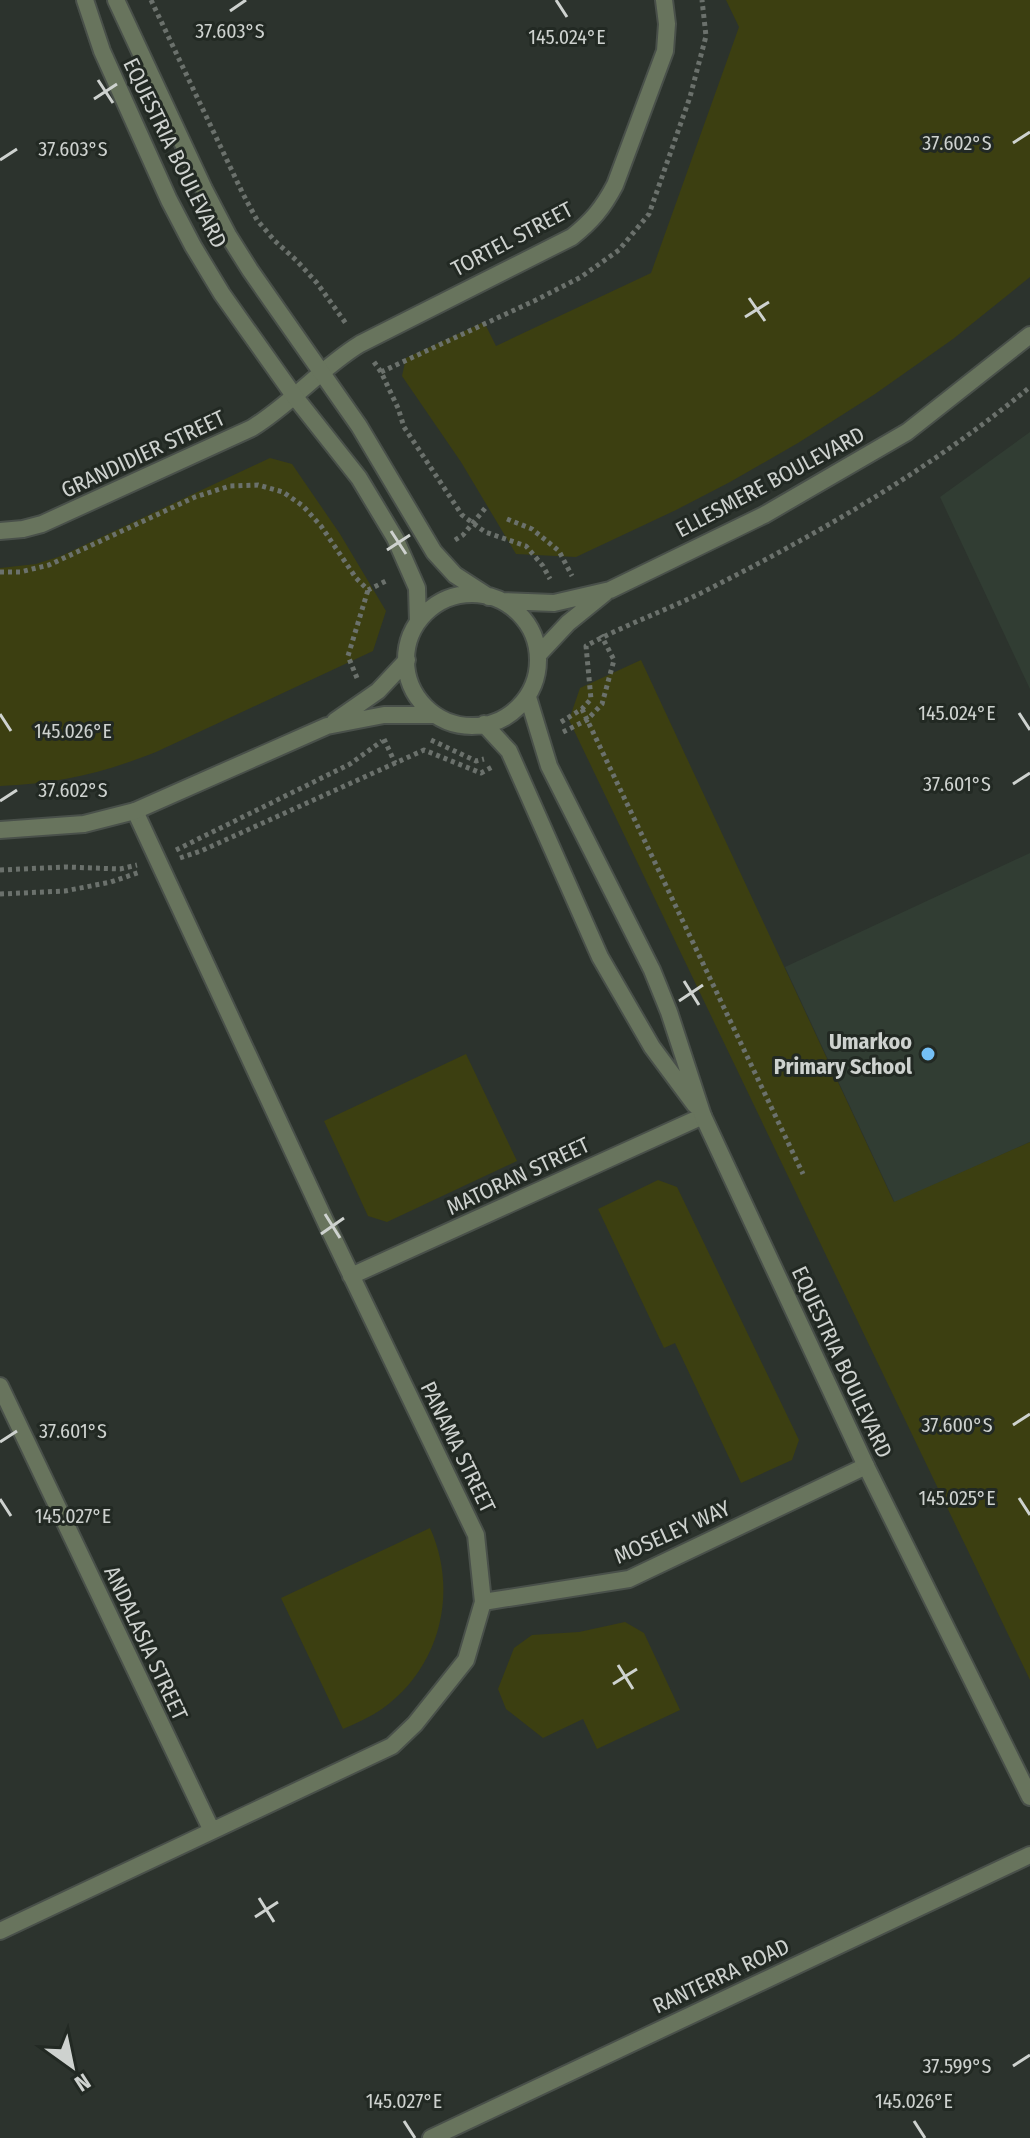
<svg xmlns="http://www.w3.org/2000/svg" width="1030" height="2138" font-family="'Fira Sans Condensed',sans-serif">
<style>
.built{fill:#313d33}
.green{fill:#3c3f11}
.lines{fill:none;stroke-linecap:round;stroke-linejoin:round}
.minor-casing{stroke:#49504a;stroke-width:20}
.tertiary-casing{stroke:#49504a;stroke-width:20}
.path{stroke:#6b716c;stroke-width:5;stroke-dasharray:4 4;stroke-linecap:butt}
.minor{stroke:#68745d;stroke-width:16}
.tertiary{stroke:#68745d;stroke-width:16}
.ticks{fill:none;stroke:#ced2cf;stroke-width:3}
.poi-dot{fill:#74c0f6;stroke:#222923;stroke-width:3}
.labels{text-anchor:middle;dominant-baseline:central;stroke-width:6;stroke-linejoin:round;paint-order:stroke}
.street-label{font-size:22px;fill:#ced2cf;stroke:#222923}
.poi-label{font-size:22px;font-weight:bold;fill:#ced2cf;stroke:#222923;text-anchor:end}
.ticks-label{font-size:20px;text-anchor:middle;fill:#ced2cf;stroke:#222923;stroke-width:6;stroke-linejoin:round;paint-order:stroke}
</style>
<rect width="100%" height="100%" fill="#2c332d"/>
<path class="built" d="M1030 432V689L940 497Z
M1030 853V1142L895 1203 785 967Z"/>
<path class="green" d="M726 0H1030V277L953 339 875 394 798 443 730 482 676 510 576 557 516 554 461 462 402 376 406 358 484 322 496 346 651 273 739 27Z
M270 458 292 464 340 534 386 611 373 651 156 752C103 773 57 784 0 786V568L36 564 61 556Z
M641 660 894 1202 1030 1142V1680L569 720 580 688Z
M466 1054 517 1161 387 1222 368 1216 324 1121Z
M658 1180 677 1187 799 1440 792 1460 741 1483 675 1343 664 1348 598 1209Z
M430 1528C459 1592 440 1668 382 1709 370 1717 357 1723 343 1729L281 1598Z
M625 1622 644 1633 680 1710 597 1749 583 1719 543 1738 506 1709 498 1689 514 1648 532 1635 579 1632Z"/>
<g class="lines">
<defs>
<path id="minor" d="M0 531 23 529 42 524 252 428C291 404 321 368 360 344L572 237C592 221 603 208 615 185L665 51 667 24 664 0
M351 1276 703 1116
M0 1386 212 1831
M483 1602 629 1579 866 1466
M0 1931 392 1746 415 1724 466 1660 483 1602 476 1535 327 1225 135 811
M431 2138 1030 1855"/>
<path id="tertiary" d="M85 0 102 51 169 200 193 246 222 294 295 397 359 478 395 538 417 588 418 622
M116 0 204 189 228 235 250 270 359 426 434 552 455 575 489 597
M406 660a66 66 0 1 1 132 0a66 66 0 1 1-132 0Z
M502 601 554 603 610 590 764 515 907 432 1030 335
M539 654 568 623 605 593
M528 697 549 766 652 970 669 1012 703 1116 866 1466 1030 1797
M335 721 378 691 407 660
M484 724 509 751 600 957 652 1047 695 1105
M0 830 84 824 135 811 327 726 384 715H435"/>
</defs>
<use href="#minor" class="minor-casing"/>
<use href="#tertiary" class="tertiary-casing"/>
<path class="path" d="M151 0 243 194 257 220 275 241 297 261 317 283 347 325
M374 362 381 372 398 408 404 427 462 515 485 532 526 546 543 566 550 579
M381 372 536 300 581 277 619 250 649 214 690 97 706 36 702 0
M507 519 532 529 559 551 572 576
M455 540 463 535 487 506
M0 572H20L49 565 195 497 230 486 258 485 283 492 303 506 321 526 356 578 368 590 388 580
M357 678 348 656 368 590
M582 709 803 1174
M561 722 582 709 591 699 586 646C624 625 665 611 703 592 818 534 931 469 1030 387
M563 732 587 720 602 704 614 660 601 635
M384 739 395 763
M431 740 476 761 484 759
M176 850 350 764 382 741
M180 858 201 851 424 750 481 773 494 766
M0 870 66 867 120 869 137 865
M0 894 65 891 111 882 140 872"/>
<use href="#minor" class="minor"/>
<use href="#tertiary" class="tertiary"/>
</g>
<path class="ticks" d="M556 0 567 17M230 11 246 0M98 80 113 103M94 99 117 84M1013 143 1030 132M0 160 17 149M749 298 765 321M745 317 769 302M391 531 406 554M387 550 410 535M1019 713 1030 730M0 714 11 731M1013 784 1030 773M0 801 17 790M684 981 699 1005M679 1001 703 985M325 1214 340 1238M321 1234 344 1218M1013 1425 1030 1414M0 1442 17 1431M1019 1498 1030 1515M0 1499 11 1516M618 1665 633 1689M613 1684 637 1669M259 1898 274 1922M255 1917 278 1902M1013 2066 1030 2055M404 2121 415 2138M914 2121 925 2138"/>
<circle class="poi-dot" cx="928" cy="1054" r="8"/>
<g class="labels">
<g class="street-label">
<text transform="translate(175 153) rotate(64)">EQUESTRIA BOULEVARD</text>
<text transform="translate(512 239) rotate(-28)">TORTEL STREET</text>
<text transform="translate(143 454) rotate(-25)">GRANDIDIER STREET</text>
<text transform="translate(770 482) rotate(-28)">ELLESMERE BOULEVARD</text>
<text transform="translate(518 1176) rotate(-25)">MATORAN STREET</text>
<text transform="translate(842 1362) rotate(65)">EQUESTRIA BOULEVARD</text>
<text transform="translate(458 1447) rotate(64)">PANAMA STREET</text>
<text transform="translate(672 1532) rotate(-24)">MOSELEY WAY</text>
<text transform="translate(146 1643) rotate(65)">ANDALASIA STREET</text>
<text transform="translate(721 1976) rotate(-25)">RANTERRA ROAD</text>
</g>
<g class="poi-label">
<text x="912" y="1041">Umarkoo<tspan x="912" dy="25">Primary School</tspan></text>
</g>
</g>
<g class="ticks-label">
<text x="230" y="38">37.603°S</text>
<text x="567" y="44">145.024°E</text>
<text x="957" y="150">37.602°S</text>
<text x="73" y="156">37.603°S</text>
<text x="957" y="720">145.024°E</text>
<text x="73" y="738">145.026°E</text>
<text x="957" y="791">37.601°S</text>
<text x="73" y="797">37.602°S</text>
<text x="957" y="1432">37.600°S</text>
<text x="73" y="1438">37.601°S</text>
<text x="957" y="1505">145.025°E</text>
<text x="73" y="1523">145.027°E</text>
<text x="957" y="2073">37.599°S</text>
<text x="404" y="2108">145.027°E</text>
<text x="914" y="2108">145.026°E</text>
</g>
<g transform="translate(72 2066) rotate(147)" stroke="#222923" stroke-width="6" paint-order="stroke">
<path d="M0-6L14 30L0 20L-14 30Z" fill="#ced2cf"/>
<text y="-12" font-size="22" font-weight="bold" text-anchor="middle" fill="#ced2cf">N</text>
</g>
</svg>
